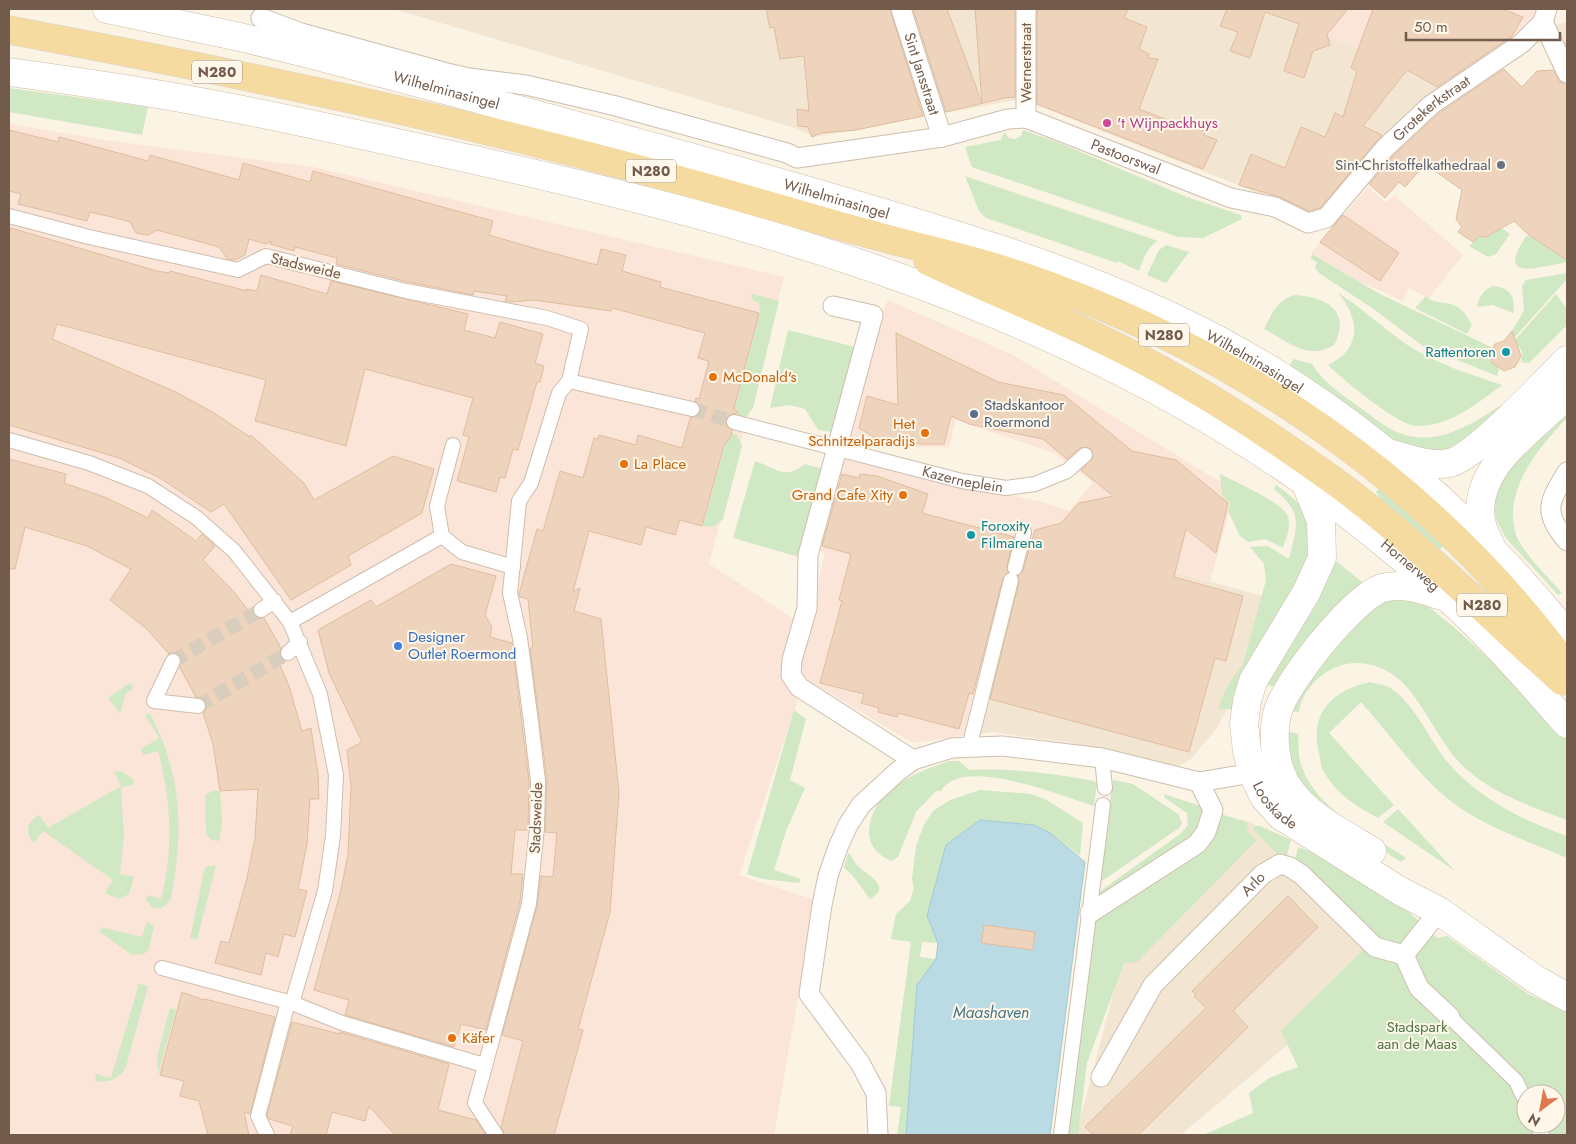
<svg xmlns="http://www.w3.org/2000/svg" width="1576" height="1144" font-family="Jost,sans-serif">
<style>
.residential{fill:#f2e6d3}
.commercial{fill:#fbe5d8}
.green{fill:#d0e8c4;fill-rule:evenodd}
.water{fill:#badbe3;stroke:#a1c9d5}
.building{fill:#efd4bd;stroke:#e1bc9e}
.lines{fill:none;stroke-linecap:round;stroke-linejoin:round}
.pedestrian-tunnel{stroke:#d9cdbe;stroke-width:14;stroke-dasharray:14 7;stroke-linecap:butt}
.pedestrian-casing{stroke:#cebeae;stroke-width:16}
.minor-casing{stroke:#cebeae;stroke-width:21}
.secondary-casing{stroke:#cfbca9;stroke-width:29}
.primary-casing{stroke:#dad4d0;stroke-width:29}
.pedestrian{stroke:#fff;stroke-width:14}
.minor{stroke:#fff;stroke-width:19}
.secondary{stroke:#fff;stroke-width:28}
.primary{stroke:#f6dba0;stroke-width:28}
.hotel-dot{fill:#d1479c;stroke:#fef7ea;stroke-width:2}
.worship-dot{fill:#6b7280;stroke:#fef7ea;stroke-width:2}
.culture-dot{fill:#0f9aa8;stroke:#fef7ea;stroke-width:2}
.food-dot{fill:#e8710a;stroke:#fef7ea;stroke-width:2}
.service-dot{fill:#5c6f8a;stroke:#fef7ea;stroke-width:2}
.shop-dot{fill:#3f7fe0;stroke:#fef7ea;stroke-width:2}
.labels{text-anchor:middle;dominant-baseline:central;stroke-width:4;stroke-linejoin:round;paint-order:stroke}
.shield{fill:#fef7ea;stroke:#9c8a7b;stroke-width:1}
.shield-label{font-size:14px;font-weight:bold;fill:#725b4b}
.street-label{font-size:15px;fill:#725b4b;stroke:#fef7ea}
.hotel-label{font-size:15px;fill:#b23c85;stroke:#fef7ea;text-anchor:start}
.worship-label{font-size:15px;fill:#5b616d;stroke:#fef7ea;text-anchor:end}
.culture-label{font-size:15px;fill:#0d838f;stroke:#fef7ea;text-anchor:end}
.food-label{font-size:15px;fill:#c56008;stroke:#fef7ea;text-anchor:start}
.service-label{font-size:15px;fill:#4e5e75;stroke:#fef7ea;text-anchor:start}
.shop-label{font-size:15px;fill:#366cbe;stroke:#fef7ea;text-anchor:start}
.park-label{font-size:15px;fill:#507843;stroke:#fef7ea}
.water-label{font-size:16px;font-style:italic;fill:#467685;stroke:#fef7ea}
</style>
<rect width="100%" height="100%" fill="#fbf3e4"/>
<path class="residential" d="M394 9H1326L1318 34 1380 55 1442 92 1383 136 1319 217 1021 99 814 137 795 128Z
M1567 22V57L1553 25Z
M1032 533 1296 605 1243 679 1217 728 1191 759 1177 767 1071 743 994 732 969 735Z
M1231 817 1251 822 1382 945 1286 1046 1181 1135H1076L1125 949Z"/>
<path class="commercial" d="M1326 9H1545L1533 28 1442 92 1380 55 1318 34Z
M9 124 104 140 313 167 784 277 709 564 794 619 782 672 788 688 799 696 739 875 815 900 774 1135H9Z
M1368 187 1386 203 1394 195 1463 255 1429 298 1409 288 1402 301 1357 280 1311 253Z
M888 300 1011 354 1235 491 1210 581 1032 533 969 735 913 743 806 679 797 664 825 554 815 546 838 458 1042 502 1069 511 1093 482 1054 453 956 420 949 447 840 448 872 336Z"/>
<path class="green" d="M9 88 148 107 142 135 9 112Z
M1023 130 1062 144 1184 196 1241 215 1242 219 1203 238 1178 237 972 167 965 147 1001 140 1004 132 1009 138 1015 139 1021 136Z
M965 176 1158 241C1147 247 1143 260 1139 271L1118 261 1117 263 986 218 979 211Z
M1494 223 1510 234 1496 254 1488 257 1469 246Z
M1527 235 1553 249 1554 252 1557 247 1566 255 1567 262C1538 267 1494 283 1527 235Z
M1166 245 1189 252 1166 283 1147 275 1159 250Z
M1312 254 1380 294 1491 347V360L1499 369 1497 376 1423 346 1372 308 1319 273 1315 267 1317 262 1311 259Z
M1567 273V279L1515 337 1510 334 1524 311 1522 286 1526 280Z
M1494 286C1510 287 1516 298 1513 313L1493 305 1477 307C1479 297 1484 288 1494 286Z
M1338 293C1362 308 1383 328 1406 344 1435 364 1470 374 1502 385 1478 403 1449 427 1416 426 1398 425 1342 379 1328 365 1362 349 1360 318 1338 293Z
M752 294 779 301 753 408 748 415 736 419 738 411 735 407 760 313 759 304 751 298Z
M1556 294 1567 309V325L1529 363 1521 362 1522 351 1514 341Z
M1295 295C1326 297 1352 311 1334 345 1308 361 1289 342 1264 329 1272 313 1277 300 1295 295Z
M1426 296C1433 305 1448 300 1459 308 1465 312 1468 319 1472 325L1467 334 1415 308Z
M788 330 855 347 832 432 818 430 805 409 790 405 770 408Z
M1293 359 1312 364C1324 384 1343 395 1362 409 1373 417 1385 427 1397 432 1442 452 1485 414 1522 392L1524 396 1443 455 1407 447 1387 436 1289 367Z
M1567 404V418C1539 447 1502 490 1516 535 1521 550 1550 580 1562 593L1558 595 1506 538 1497 521 1493 505 1496 483Z
M732 433 737 435 742 446 723 519 714 527 703 526 726 441 731 438Z
M755 461C774 467 785 481 805 464L823 469 799 557 733 538Z
M1220 474C1235 482 1283 502 1288 517 1291 528 1286 538 1283 548L1265 539 1248 542 1240 536 1228 511 1230 503 1222 495Z
M1276 485C1304 505 1308 513 1317 546L1240 709H1218L1227 687 1243 664 1266 580 1264 564 1250 547 1268 546 1289 559C1297 525 1304 514 1274 489Z
M1383 485 1448 542 1436 553 1386 507 1376 492Z
M1331 557 1367 586 1280 689 1262 683Z
M1395 597 1424 603 1456 629 1522 689 1567 740V820C1532 807 1494 794 1466 769 1438 743 1426 705 1400 680 1381 663 1352 657 1330 670 1315 678 1301 695 1299 712L1287 711 1294 692 1368 603Z
M1370 682C1377 684 1386 685 1392 689 1418 708 1429 741 1450 765 1482 800 1523 821 1567 836V858C1526 840 1483 827 1448 799 1415 772 1390 734 1361 702L1329 733 1394 805 1378 818C1356 806 1339 796 1325 774 1321 769 1320 759 1319 752 1309 713 1333 690 1370 682Z
M130 683 134 688 126 693 120 713 108 698Z
M794 710 806 719 790 780 805 788 786 831 774 870 801 879 799 883 763 879 747 874Z
M150 713C182 775 184 830 171 898 166 907 162 909 153 908L146 900 147 895 161 899C174 848 171 801 158 751L143 755 141 749 159 738 145 715Z
M1285 731 1298 734C1299 743 1298 756 1301 765 1317 811 1368 832 1406 858L1401 862 1325 813 1293 772Z
M949 761H959L969 770C1012 768 1051 773 1094 781L1097 784 1094 806C1064 797 962 754 941 791H936L916 812 898 857 891 861C878 855 869 846 869 831 872 789 915 773 949 761Z
M121 771 133 779 134 784 121 788 124 836 120 874 134 877 129 894 119 899 105 893 113 880 43 831 34 843C24 833 27 821 39 815L48 828 121 786 114 772Z
M1113 780 1133 784 1178 814 1182 823 1179 828 1099 883Z
M980 790 1031 794 1045 799 1083 823 1080 856 1050 833 927 916 938 943 922 942 920 957 936 959 917 986 906 1135H897L901 1107 889 1106 911 942 891 939 896 914 910 901 914 888 912 879 916 846 924 825 933 811 950 800Z
M213 791H220L222 823 219 841 212 840 206 834 205 795Z
M1164 794 1207 808 1194 839 1098 900 1099 892 1180 834 1188 825 1187 813 1165 798Z
M1398 809 1455 871 1383 822Z
M1218 813 1248 823 1247 831 1257 840 1137 962 1124 963 1087 1063 1078 1135H1068L1094 923 1100 912 1200 848Z
M1254 826H1260L1291 840 1286 859 1281 858 1254 830Z
M1298 847 1320 855 1399 903 1437 938 1447 936 1530 995 1567 1011V1135H1203L1253 1113 1249 1093 1269 1078 1298 1067 1281 1031 1362 951 1372 934 1302 863 1295 860ZM1526 1094H1556V1124H1526Z
M848 853C854 857 853 862 858 866 865 874 894 886 870 899L853 876 844 868Z
M216 865 197 940 190 938 205 867Z
M147 922 154 926 149 949 144 954 132 955 100 932 101 927 142 937Z
M139 984 148 986 126 1067C118 1080 109 1083 95 1081L96 1074 111 1078Z
M170 1008 176 1010 158 1075 157 1056Z"/>
<path class="water" d="M980 820 1034 825 1050 833 1085 862 1050 1135H906L917 985 936 959 938 943 927 916 946 845Z"/>
<path class="building" d="M766 9H890L923 116 856 130 821 133 812 137 808 127 798 126 797 109 809 111 804 56 780 59 774 27 770 28Z
M913 9H947L982 103 975 9H1015V97L1004 98 946 112Z
M1037 9H1128L1124 18 1147 27 1139 49 1149 54 1148 58 1158 59 1139 109 1180 125 1181 122 1205 131 1204 135 1217 140 1203 169 1037 104Z
M1227 9H1348L1327 34 1330 45 1313 51 1304 78 1284 71 1299 24 1265 12 1250 58 1230 51 1238 32 1220 26Z
M1373 9H1502L1523 17 1512 36 1437 87 1407 70 1363 126 1382 135 1320 208 1309 211 1280 197 1239 185 1251 154 1285 168 1301 127 1325 137 1335 113 1343 117 1357 71 1351 68Z
M1504 69 1522 87 1537 71 1553 70 1560 82 1567 84V260L1529 235 1514 221 1486 237 1479 236 1473 242 1458 232 1462 227 1456 219 1462 190 1425 164 1405 187 1399 182 1385 198 1369 184 1393 156 1438 114Z
M9 130 58 142 59 137 148 161 150 155 239 180 243 163 310 182 313 171 493 221 489 235 537 249 597 265 601 249 626 255 622 271 661 282 660 287 759 313 734 408 738 412 728 416 726 419V425L732 430 731 437 724 445 702 526 680 520 675 535 646 527 641 545 589 531 573 592 580 588 574 611 601 619 619 793 610 912 578 1029 583 1030 554 1135H505L501 1127 523 1041 502 1035 537 906 541 876 553 877 557 833 545 832 547 780 530 648H533L528 599 520 597 519 594 537 529 543 531 560 471 583 478 594 438 598 439 599 435 636 445 638 435 682 448 690 418 698 415 701 410 700 406 695 401 696 398 699 399 709 361 698 358 705 333 612 308 611 311 534 300 512 302 505 301 507 296 474 291 473 295 408 282 336 264 337 258 295 247 294 251 270 244 271 241 266 244 249 239 245 255 235 260 227 259 219 247 157 230 148 235 136 233 130 222 112 217 90 212 87 221 18 204 21 194 9 191Z
M1343 215 1399 253 1380 281 1320 242Z
M11 228 157 271 169 273 170 271 247 291 246 289 257 291 261 275 327 294 331 281 468 314 464 330 495 338 500 322 543 334 535 363 544 366 540 382H537L518 450 513 449 505 478 500 477 496 492 457 481 469 437 463 435 473 398 365 369 346 446 255 421 266 380 57 324 52 339 176 392 214 413 250 437 251 435 304 483 314 500 393 456 434 469 422 513 348 556 351 565 291 600 224 504 211 512 160 478 119 458 9 425V238Z
M1512 331 1521 356 1515 367 1504 371 1492 363 1491 352 1495 344 1504 341Z
M896 333 998 382 1064 395 1132 451 1176 460 1228 503 1216 553 1186 529 1174 577 1243 596 1226 661 1215 658 1189 752 990 699 1019 582 1018 576 1023 570 1035 530 1061 523 1079 503 1113 496 1081 470 1093 457 1092 450 1087 447 1080 448 1067 459 1043 439 969 424 951 416 944 444H885L859 428 867 396 898 405Z
M9 459 66 474 64 483 107 498 148 518 152 510 196 541 202 534 215 546 203 560 234 592 254 618H264L281 648 279 654 276 656 289 686 302 731 311 728 318 775 319 799H310L307 844 298 889 307 891 295 937 284 934 278 957 266 953 261 975 215 963 221 941 229 943 247 878 255 838 258 789 220 791 213 744 203 713 207 707 206 703 203 699 196 697 180 668V656L176 653 169 654 147 629 110 600 131 569 87 546 25 527 15 569H9Z
M842 474 859 478 860 474 877 476 928 494 922 513 1014 537 1007 566 1008 572 1003 578 973 694 969 693 959 729 898 713 897 717 878 712 879 708 861 703 864 694 820 683 842 601 839 600 851 554 822 546Z
M451 564 496 576 485 615 492 627 490 637 512 643 529 781 528 830H515L511 874H523L520 902 486 1030 461 1024 454 1047 345 1015 349 1000 314 990 341 890 348 854 351 786 347 750 362 742 329 673 318 630 371 600 376 607Z
M1288 896 1318 927 1233 1011 1248 1027 1138 1135H1094L1085 1127 1206 1008 1194 996 1196 994 1192 991Z
M984 925 1035 932 1033 950 981 943Z
M182 992 204 1000 205 999 275 1017 250 1114 244 1112 249 1135H208L199 1101 180 1096 184 1081 160 1075Z
M292 1022 340 1034V1032L449 1064 438 1110 476 1120 486 1135H395L369 1106 365 1121 332 1112 326 1135H290L293 1126 269 1119 267 1115Z"/>
<g class="lines">
<path class="pedestrian-tunnel" d="M692 409 734 422
M173 661 261 610
M198 706 288 653"/>
<defs>
<g id="pedestrian">
<path d="M9 216 89 237 238 270 266 256 406 291 547 318 581 329 569 381 692 409"/>
<path id="s1" d="M734 422 962 481 1006 488 1035 484 1067 471 1085 455"/>
<path d="M9 440 89 463 148 486 197 518 234 551 290 622 320 694 336 775 333 836 325 891 292 1003 162 968"/>
<path d="M442 536 437 506 453 445"/>
<path d="M1015 568 1024 532"/>
<path d="M261 610 275 601"/>
<path d="M290 622 442 536 462 552 513 567"/>
<path d="M288 653 300 642"/>
<path d="M173 661 154 701 198 706"/>
<path d="M969 748 1011 580"/>
<path d="M1102 758 1105 788"/>
<path d="M292 1003 342 1023 484 1065"/>
<path d="M1450 1017 1516 1081 1526 1102"/>
<path d="M1536 1124 1542 1135"/>
<path d="M267 1135 258 1116 288 1002"/>
<path d="M496 1135 475 1103 529 904 537 828 538 781 531 722 520 638 510 593 519 501 531 483 559 393 569 381"/>
<path d="M1061 1135 1103 805"/>
</g>
<g id="minor">
<path id="s2" d="M901 9 942 137"/>
<path id="s3" d="M261 18 301 33 447 73 469 78 526 85 612 105 787 153 797 158 942 137 1008 119 1026 118 1231 198 1275 207 1308 223 1326 218 1385 148 1431 105 1522 43 1543 22 1547 9"/>
<path d="M1543 22 1567 73"/>
<path d="M1026 118V9"/>
<path d="M833 306 873 315 808 555 807 608 792 660 791 675 799 687 913 760"/>
<path d="M1567 472C1548 503 1543 512 1567 541"/>
<path d="M1090 913 1197 844 1206 832 1213 810 1199 782"/>
<path d="M1404 955 1419 988 1450 1017"/>
<path id="s4" d="M1101 1077 1153 985 1263 874 1280 864 1290 867 1302 875 1375 947 1404 955 1439 911"/>
<path d="M878 1135 876 1093 860 1063 809 994 822 905 828 876 838 847 848 825 861 805 897 772 913 760 952 748 1002 746 1102 758 1199 782 1264 771"/>
</g>
<g id="secondary">
<path id="s5" d="M107 9 240 37 309 54C476 98 643 143 809 191 950 232 1093 273 1222 342 1355 414 1472 517 1567 634"/>
<path id="s6" d="M9 72C75 81 141 90 206 103 294 119 382 140 470 159 762 224 1059 307 1306 483 1355 519 1403 557 1448 598 1491 637 1529 681 1567 724"/>
<path d="M1392 454C1410 459 1430 467 1449 463 1474 459 1546 381 1567 360"/>
<path id="s7" d="M1306 484 1321 521 1322 558 1306 593 1253 681 1247 701 1244 724 1247 751 1253 774 1264 797 1281 816 1400 891 1439 911 1535 979 1567 997"/>
<path d="M1491 546C1487 538 1483 530 1481 521 1472 466 1534 429 1567 395"/>
<path d="M1372 851C1342 833 1305 815 1286 784 1275 765 1272 736 1277 714 1284 684 1353 598 1382 588 1402 582 1424 590 1442 596"/>
</g>
<path id="primary" d="M9 30C261 77 513 131 760 203 799 214 838 226 877 236 924 249 972 259 1019 275 1234 348 1432 482 1567 667
M928 261C987 289 1048 313 1107 342 1186 380 1262 429 1334 481 1416 541 1486 613 1562 681"/>
</defs>
<use href="#pedestrian" class="pedestrian-casing"/>
<use href="#minor" class="minor-casing"/>
<use href="#secondary" class="secondary-casing"/>
<use href="#primary" class="primary-casing"/>
<use href="#pedestrian" class="pedestrian"/>
<use href="#minor" class="minor"/>
<use href="#secondary" class="secondary"/>
<use href="#primary" class="primary"/>
</g>
<circle class="hotel-dot" cx="1107" cy="123" r="5"/>
<circle class="worship-dot" cx="1501" cy="165" r="5"/>
<g class="culture-dot">
<circle cx="1506" cy="352" r="5"/>
<circle cx="971" cy="535" r="5"/>
</g>
<g class="food-dot">
<circle cx="713" cy="377" r="5"/>
<circle cx="925" cy="433" r="5"/>
<circle cx="624" cy="464" r="5"/>
<circle cx="903" cy="495" r="5"/>
<circle cx="452" cy="1038" r="5"/>
</g>
<circle class="service-dot" cx="974" cy="414" r="5"/>
<circle class="shop-dot" cx="398" cy="646" r="5"/>
<g class="labels">
<g class="shield">
<rect x="192" y="60.5" width="50" height="23" rx="4"/>
<rect x="626" y="159.5" width="50" height="23" rx="4"/>
<rect x="1139" y="323.5" width="50" height="23" rx="4"/>
<rect x="1457" y="593.5" width="50" height="23" rx="4"/>
</g>
<g class="shield-label">
<text x="217" y="72">N280</text>
<text x="651" y="171">N280</text>
<text x="1164" y="335">N280</text>
<text x="1482" y="605">N280</text>
</g>
<g class="street-label">
<text transform="translate(1026 63) rotate(-90)">Wernerstraat</text>
<text stroke="none"><textPath href="#s2" startOffset="68">Sint Jansstraat</textPath></text>
<text stroke="none"><textPath href="#s5" startOffset="349">Wilhelminasingel</textPath></text>
<text stroke="none"><textPath href="#s3" startOffset="1261">Grotekerkstraat</textPath></text>
<text stroke="none"><textPath href="#s3" startOffset="895">Pastoorswal</textPath></text>
<text stroke="none"><textPath href="#s5" startOffset="754">Wilhelminasingel</textPath></text>
<text transform="translate(306 266) rotate(13)">Stadsweide</text>
<text stroke="none"><textPath href="#s5" startOffset="1204">Wilhelminasingel</textPath></text>
<text stroke="none"><textPath href="#s1" startOffset="236">Kazerneplein</textPath></text>
<text stroke="none"><textPath href="#s6" startOffset="1505">Hornerweg</textPath></text>
<text stroke="none"><textPath href="#s7" startOffset="352">Looskade</textPath></text>
<text transform="translate(536 818) rotate(-88)">Stadsweide</text>
<text stroke="none"><textPath href="#s4" startOffset="248">Arlo</textPath></text>
</g>
<g class="hotel-label">
<text x="1117" y="123">'t Wijnpackhuys</text>
</g>
<g class="worship-label">
<text x="1491" y="165">Sint-Christoffelkathedraal</text>
</g>
<g class="culture-label">
<text x="1496" y="352">Rattentoren</text>
<text x="981" y="526" text-anchor="start">Foroxity<tspan x="981" dy="17">Filmarena</tspan></text>
</g>
<g class="food-label">
<text x="723" y="377">McDonald's</text>
<text x="915" y="424" text-anchor="end">Het<tspan x="915" dy="17">Schnitzelparadijs</tspan></text>
<text x="634" y="464">La Place</text>
<text x="893" y="495" text-anchor="end">Grand Cafe Xity</text>
<text x="462" y="1038">Käfer</text>
</g>
<g class="service-label">
<text x="984" y="405">Stadskantoor<tspan x="984" dy="17">Roermond</tspan></text>
</g>
<g class="shop-label">
<text x="408" y="637">Designer<tspan x="408" dy="17">Outlet Roermond</tspan></text>
</g>
<g class="park-label">
<text x="1417" y="1027">Stadspark<tspan x="1417" dy="17">aan de Maas</tspan></text>
</g>
<g class="water-label">
<text x="991" y="1012">Maashaven</text>
</g>
</g>
<rect width="1576" height="1144" fill="none" stroke="#725b4b" stroke-width="20"/>
<g transform="translate(1541 1109) rotate(212)"><circle r="24" fill="#fef7ea" stroke="#c6b9aa"/>
<path d="M0-4L9 19L0 12L-9 19Z" fill="#df784f"/>
<text y="-8" font-size="14" font-weight="bold" text-anchor="middle" fill="#725b4b">N</text>
</g>
<path d="M1406 32v8h154v-8" fill="none" stroke="#725b4b" stroke-width="2.5"/>
<text x="1414" y="32" font-size="15" fill="#725b4b" stroke="#fef7ea" stroke-width="4" paint-order="stroke">50 m</text>
</svg>
